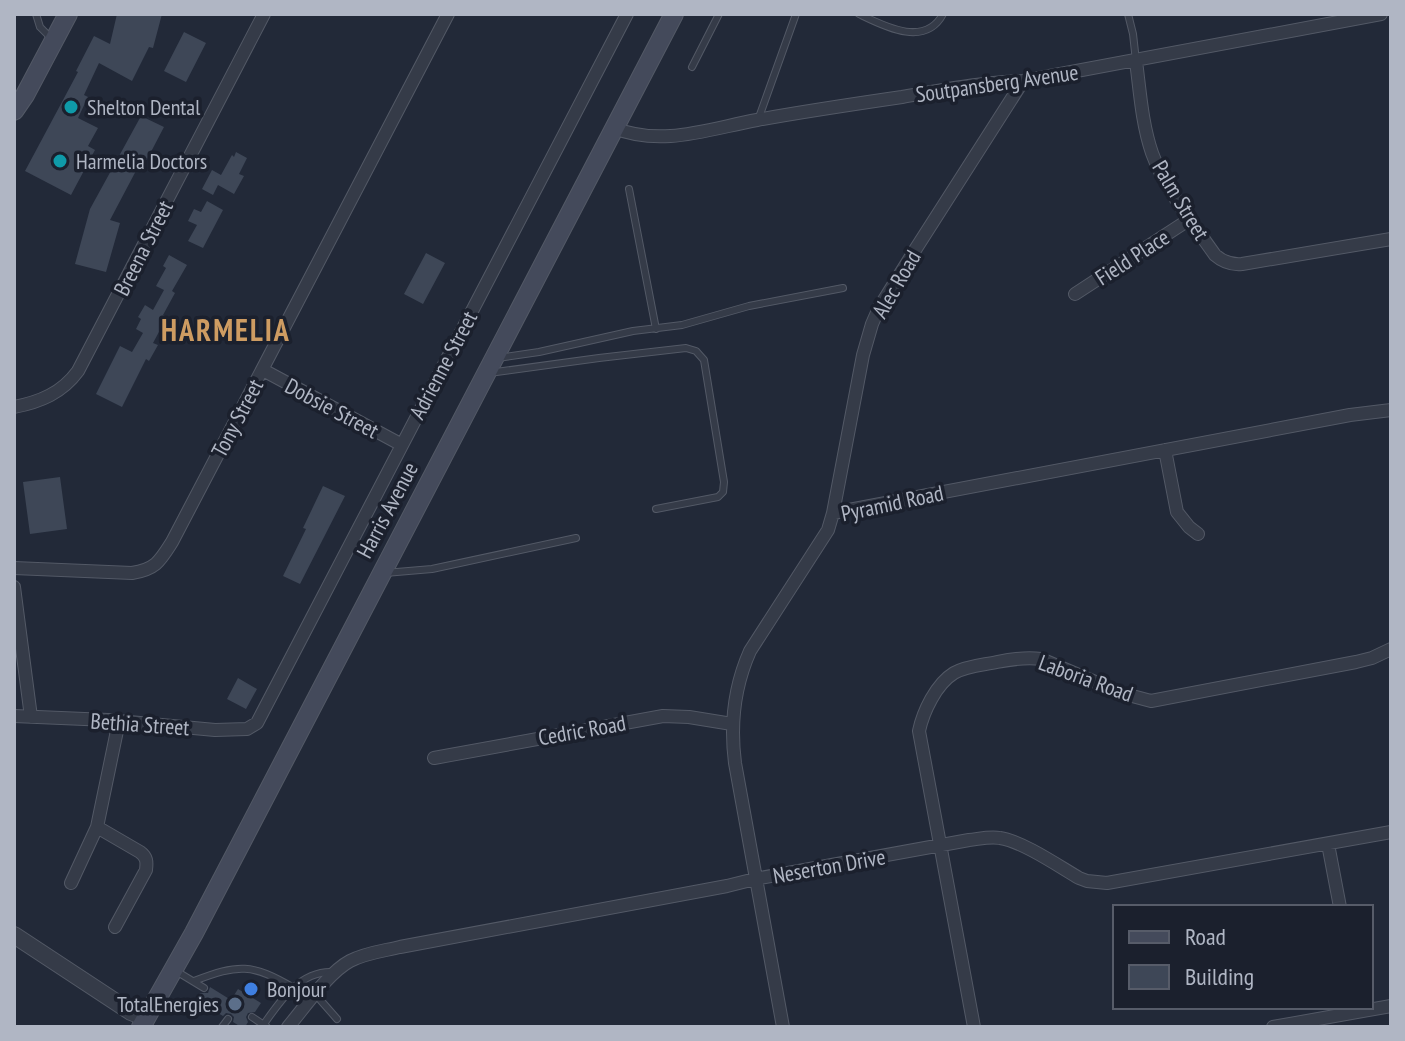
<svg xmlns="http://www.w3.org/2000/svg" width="1405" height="1041" font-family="'PT Sans Narrow',sans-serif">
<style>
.building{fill:#3e4757}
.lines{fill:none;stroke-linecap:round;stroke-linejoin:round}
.service-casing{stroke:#535966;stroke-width:8}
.minor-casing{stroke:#535966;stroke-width:14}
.tertiary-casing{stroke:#535966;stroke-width:18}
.secondary-casing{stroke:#535966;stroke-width:20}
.service{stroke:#353b48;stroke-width:6}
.minor{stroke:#353b48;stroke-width:12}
.tertiary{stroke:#353b48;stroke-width:16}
.secondary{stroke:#444a5b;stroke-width:18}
.culture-dot{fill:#0f9aa8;stroke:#1b202d;stroke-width:3}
.shop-dot{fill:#3f7fe0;stroke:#1b202d;stroke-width:3}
.service-dot{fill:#5c6f8a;stroke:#1b202d;stroke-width:3}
.labels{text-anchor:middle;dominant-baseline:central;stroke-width:7;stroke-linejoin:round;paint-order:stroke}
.street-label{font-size:22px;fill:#b0b6c4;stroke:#1b202d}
.poi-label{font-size:22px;fill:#b0b6c4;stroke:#1b202d;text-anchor:start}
.district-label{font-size:30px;font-weight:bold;letter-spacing:2px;fill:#ce9c62;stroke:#1b202d}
</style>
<rect width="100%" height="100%" fill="#222938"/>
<path class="building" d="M117 14H162L153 48 149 47 132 81 99 63 84 95 88 97 78 118 98 128 88 146 95 150 71 195 25 171 78 72 76 71 94 36 110 44Z
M184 32 206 43 186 82 164 71Z
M141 116 164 127 142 169 138 167 110 220 120 223 106 272 75 264 90 209Z
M236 152 247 158 239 174 244 176 234 194 218 185 213 195 202 189 212 170 221 175 232 155 234 157Z
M207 201 223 210 203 248 188 241 197 225 188 221 194 209 201 212Z
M426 253 445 263 423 304 404 294Z
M169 255 187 265 172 291 175 293 163 315 167 317 153 343 158 345 149 361 146 359 122 407 96 394 120 346 132 352 143 333 136 329 141 319 138 317 145 305 153 310 164 290 156 286 166 268 163 266Z
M60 477 67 529 30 534 23 482Z
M323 486 345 496 300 584 283 576 306 529 303 528Z
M238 678 257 689 246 709 227 699Z
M210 987 231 1000 238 989 261 1003 255 1012 248 1013 246 1017 248 1022 245 1027H241L233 1022 234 1017 231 1014 226 1013 223 1016 196 1000 200 993H208Z"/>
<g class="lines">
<defs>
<path id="service" d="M36 14 40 27 53 40
M859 14C884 26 925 48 943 14
M1128 14 1133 34 1136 61
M692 67 719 14
M758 120 796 14
M629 189 656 329
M498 358 539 352 633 331 682 325 749 306 843 288
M489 373 599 358 686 348 696 351 704 360 724 482 723 492 718 497 656 509
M385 573 432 569 576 538
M176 971 204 988
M194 981C239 964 251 963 294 988
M316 995 337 1019
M252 1017 267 1027
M264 1024C280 1001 300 971 332 972
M222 1027 228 1019"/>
<path id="minor" d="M1136 61C1140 92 1142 124 1152 153 1164 187 1194 225 1215 255 1223 262 1231 265 1242 264L1391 239
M614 128C662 147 708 129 757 120 806 111 854 104 902 97 943 90 983 82 1023 81L1381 14
M1075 294 1190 219
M263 370 402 445
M14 407C40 402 62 393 78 371L264 14
M1165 450 1177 512 1189 527 1198 534
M833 513 863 355 872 324 879 308 915 250 1023 81
M14 568 132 573C156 569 160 561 172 542L448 14
M14 587 31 717
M14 716 108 720 215 730 247 729 257 723 627 14
M434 758 663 716 689 717 732 724
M97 827 140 852C147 857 147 862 146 870L115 927
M1328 844 1340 907
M71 883 97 827 119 721
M288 1027C304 1008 329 972 350 961 365 953 383 951 400 947L727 886 755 879 969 840C979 839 990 836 1000 838 1022 841 1060 867 1079 878L1087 881 1107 883 1391 832
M783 1027 735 763C730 724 734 687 750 651L828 530 833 513 1350 415 1391 410
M974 1027 919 731C923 712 936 684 954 673 966 666 983 665 997 662 1012 659 1026 657 1041 659L1121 693 1151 701 1356 662 1372 658 1391 649
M1273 1027 1391 1006"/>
<path id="tertiary" d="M14 935 131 1012 146 1018"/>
<path id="secondary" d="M14 111 25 95 68 14
M141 1027 194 933 674 14"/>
</defs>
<use href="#service" class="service-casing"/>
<use href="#minor" class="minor-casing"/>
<use href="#tertiary" class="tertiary-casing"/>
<use href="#secondary" class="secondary-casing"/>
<use href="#service" class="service"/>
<use href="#minor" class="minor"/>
<use href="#tertiary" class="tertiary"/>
<use href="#secondary" class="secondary"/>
</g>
<g class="culture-dot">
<circle cx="71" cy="107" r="8"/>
<circle cx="60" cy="161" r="8"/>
</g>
<circle class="shop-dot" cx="251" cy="989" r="8"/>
<circle class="service-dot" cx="235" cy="1004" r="8"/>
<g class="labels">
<g class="street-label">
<text transform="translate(997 83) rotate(-8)">Soutpansberg Avenue</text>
<text transform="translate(1181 200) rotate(59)">Palm Street</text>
<text transform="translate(143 248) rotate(-63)">Breena Street</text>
<text transform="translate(1132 257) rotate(-33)">Field Place</text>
<text transform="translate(896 284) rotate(-60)">Alec Road</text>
<text transform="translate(443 365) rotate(-62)">Adrienne Street</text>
<text transform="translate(332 408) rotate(28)">Dobsie Street</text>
<text transform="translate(237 418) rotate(-62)">Tony Street</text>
<text transform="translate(892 503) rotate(-12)">Pyramid Road</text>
<text transform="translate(387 510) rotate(-62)">Harris Avenue</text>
<text transform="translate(1086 678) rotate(20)">Laboria Road</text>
<text transform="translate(140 724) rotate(4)">Bethia Street</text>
<text transform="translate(582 730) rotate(-10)">Cedric Road</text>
<text transform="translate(829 866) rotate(-10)">Neserton Drive</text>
</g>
<g class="poi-label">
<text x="87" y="107">Shelton Dental</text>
<text x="76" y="161">Harmelia Doctors</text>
<text x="267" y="989">Bonjour</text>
<text x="219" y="1004" text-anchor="end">TotalEnergies</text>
</g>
<g class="district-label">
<text x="226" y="329">HARMELIA</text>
</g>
</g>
<rect width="1405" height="1041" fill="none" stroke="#b0b6c4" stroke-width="32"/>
<rect x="1113" y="905" width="260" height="104" fill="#1b202d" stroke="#575c69" stroke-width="2"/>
<rect x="1129" y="931" width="40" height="12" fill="#444a5b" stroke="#575c69" stroke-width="2"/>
<text x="1185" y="945" font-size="24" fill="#b0b6c4">Road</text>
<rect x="1129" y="965" width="40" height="24" fill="#3e4757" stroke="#575c69" stroke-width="2"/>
<text x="1185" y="985" font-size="24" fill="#b0b6c4">Building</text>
</svg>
